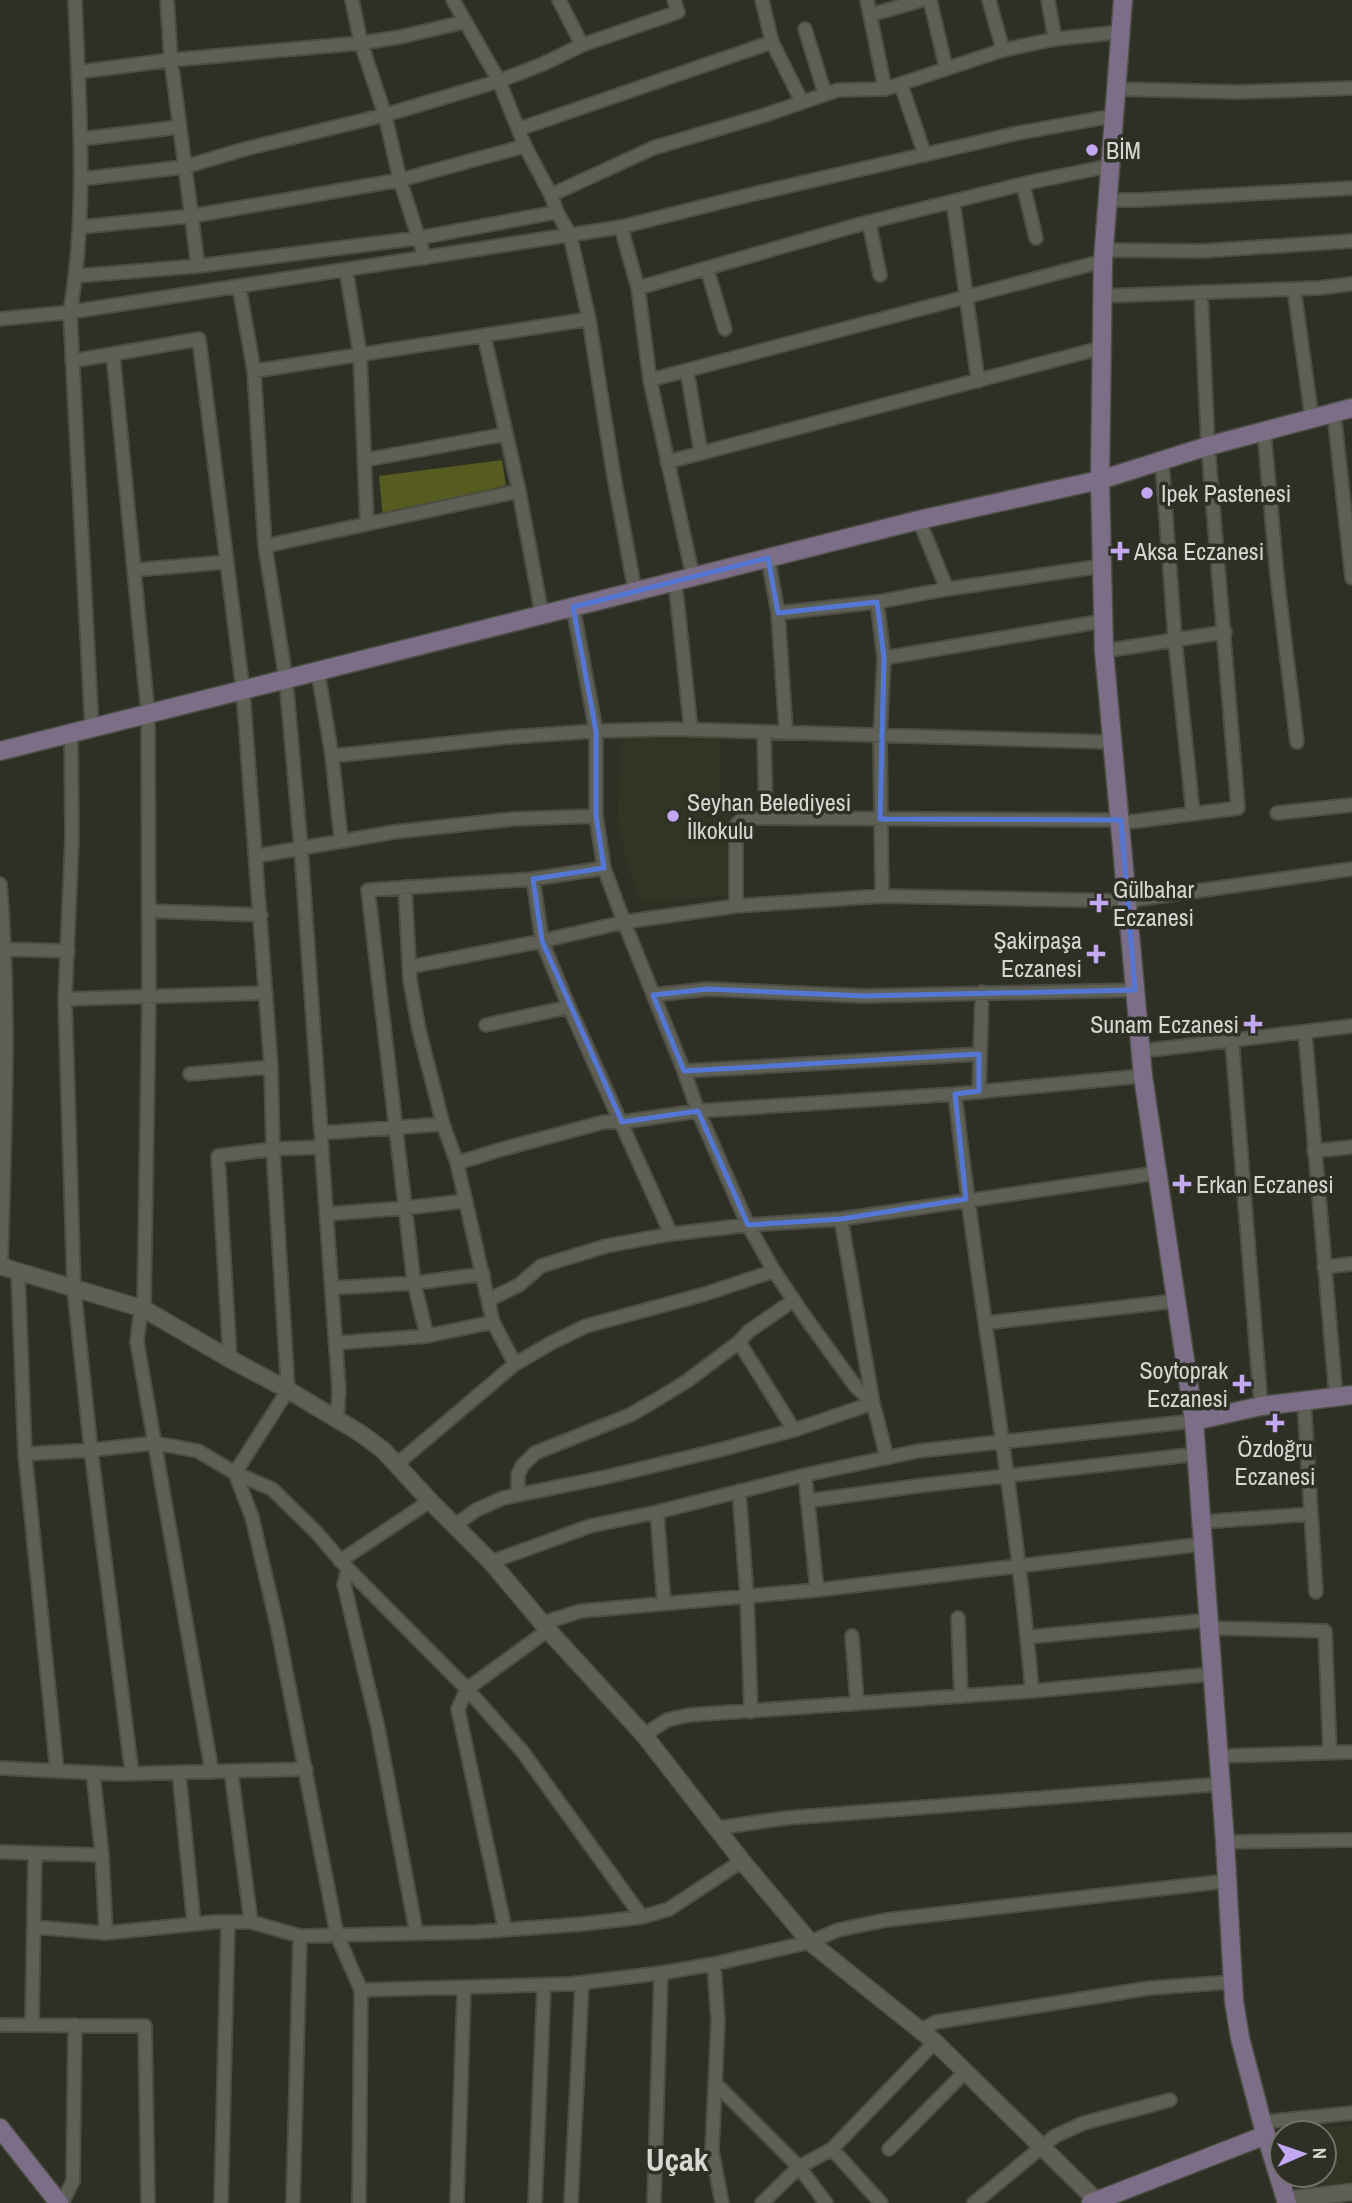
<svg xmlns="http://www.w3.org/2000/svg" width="1352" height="2203" font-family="'Archivo Narrow',sans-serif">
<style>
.built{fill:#333524}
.green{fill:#565b1f}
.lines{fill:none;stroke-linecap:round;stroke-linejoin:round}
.minor-casing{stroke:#4c4d44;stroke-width:16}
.tertiary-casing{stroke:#4c4d44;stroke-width:19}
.secondary-casing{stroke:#4c4d44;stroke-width:21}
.minor{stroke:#5f6055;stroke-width:12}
.tertiary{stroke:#5f6055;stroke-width:16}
.secondary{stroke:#7b6e86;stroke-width:18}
.marked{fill:none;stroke:#5477d6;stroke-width:5;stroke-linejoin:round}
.poi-dot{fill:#c4a7f1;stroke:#2e2f25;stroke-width:2.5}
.labels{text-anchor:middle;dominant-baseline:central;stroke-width:7;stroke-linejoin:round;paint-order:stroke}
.poi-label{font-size:24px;fill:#d6d7d1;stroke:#2e2f25;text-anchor:start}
.district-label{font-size:32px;font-weight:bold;fill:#d6d7d1;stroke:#2e2f25}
</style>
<rect width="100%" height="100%" fill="#2e2f25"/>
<path class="built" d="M622 736 720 738 721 810H729L731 895 641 903 632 879 617 822Z
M1352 2125V2188L1303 2194 1300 2175H1324V2133H1292L1291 2130Z"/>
<path class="green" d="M502 460 506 485 383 519 379 476Z"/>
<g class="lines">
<defs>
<path id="minor" d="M75 0C79 104 88 208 70 312L92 729
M167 0 171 60 198 266
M352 0 361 43 385 115 400 180 425 258
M453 0 499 81 525 146 551 195 557 212 570 235 589 319 614 477 635 591
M559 0 582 45
M762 0 772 42 802 102
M867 0 885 89
M930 0 946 68
M989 0 1003 50
M1048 0 1055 39
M870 15 922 0
M805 29 825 94
M78 72 171 60 361 43 400 37 464 22
M901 85 925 155
M1116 89 1239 92 1352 88
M519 129 772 42
M81 139 179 127
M81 179 184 167 245 149 385 115 499 81 543 64 582 45 678 12 674 0
M1023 184 1036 238
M551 195 653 148 765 115 838 90 885 89 1003 50 1055 39 1121 32
M1106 200H1140L1352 188
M953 201 978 381
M869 222 880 275
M80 227 192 216 400 180 525 146
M621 227 638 288 650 380 693 577
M1103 250 1202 251 1352 241
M707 269 725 329
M346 270 360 354 367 524
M76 276 198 266 418 238 557 212
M239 286 254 371 265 546 286 680 301 849 321 1133 443 1124
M638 288 861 224 1031 182 1109 166
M1294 289 1312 419
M1102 296 1318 288 1352 284
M0 319 70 312 621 227 749 195 1018 133 1113 116
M484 335 519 491 542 615
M113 354 148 714 149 995 144 1309 140 1317 137 1342 212 1772
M72 361 199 339 243 691 271 1067 273 1149 288 1390 235 1473 198 1451 155 1443 91 1450 132 1774
M254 371 589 319
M687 371 701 453
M650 380 1103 261
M1334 413 1352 578
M1264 431 1277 576 1297 742
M365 460 506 434
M667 462 1101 348
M1162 462 1175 640 1193 814
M919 520 947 589
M265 546 519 491
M768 558 778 613 786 731
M134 570 227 562
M675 581 691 730
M877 602 884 658 880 737 882 896
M778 613 877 602 947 589 1102 566
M1104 651 1225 632
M884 658 1103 621
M318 672 332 756 341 839
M764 732 766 816
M332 756 510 737 596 731 672 729 1112 742
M1277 813 1352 805
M1121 823 1238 808 1208 446 1201 292
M256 856 394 832 513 819 596 816
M533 879 542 941 569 1007 671 1234
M0 884C11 1011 4 1139 1 1266
M405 887 410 980 419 1030 443 1124 457 1163 493 1322 515 1364
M736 906V825L743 818 1121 820
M149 911 261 915
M0 949 68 951
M409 967 542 941 624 922 736 906 882 896 1126 901 1352 869
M653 995 708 989 864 996 1135 990
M65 999 266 993
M486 1025 569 1007
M1305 1032 1336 1397
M1232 1040 1261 1406
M1142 1051 1352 1026
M684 1071 979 1054
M190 1074 271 1067
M979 1091 982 992
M955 1094C977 1294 1015 1491 1032 1691
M321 1140 339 1390 337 1419
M1314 1151 1352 1147
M457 1163 499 1150 604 1122H622L698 1111 955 1094 1143 1076
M326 1214 405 1208 466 1201
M1324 1267 1352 1264
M18 1273 25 1454
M332 1288 414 1283 483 1274
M488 1300 519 1285 541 1266 606 1246 671 1234 748 1225 841 1219
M985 1323 1176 1301
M427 1336 414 1283 368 890 533 879 604 868
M739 1342 794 1430
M335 1343 427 1336 493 1322
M230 1359 218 1156 273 1149 322 1147
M1304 1401 1316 1592
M887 1458 873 1403 841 1219 1157 1173
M397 1464 515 1364 551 1343 586 1326 705 1294 774 1271
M805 1475 817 1590
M739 1491 747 1597 751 1712
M518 1494V1475L522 1466 535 1453 630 1415 656 1400 687 1381 739 1342 749 1331 794 1300
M807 1501 917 1486 1197 1454
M657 1512 664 1603
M1202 1522 1311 1514
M454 1526 476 1510 503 1498 606 1477 719 1450 794 1430 873 1403 856 1387 808 1321 774 1271 748 1225 698 1111 684 1071 624 922 604 868 596 816V731L573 607
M340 1561 430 1501
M491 1562 590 1526 657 1512 805 1475 918 1451 1194 1421
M348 1569 344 1584 378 1728 416 1931
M958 1618 961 1696
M543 1623 581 1611 817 1590 1203 1544
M1210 1628 1325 1631 1330 1752
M852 1636 857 1703
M1028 1637 1209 1620
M644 1735 667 1720 689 1715 1032 1691 1213 1674
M1219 1756 1352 1752
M0 1768 120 1774 306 1769
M57 1771 25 1454 91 1450 74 1289 65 999 72 839 71 734
M231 1771 251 1922
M93 1773 102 1855 106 1933
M179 1773 194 1924
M717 1828 786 1818 1221 1784
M1225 1842 1352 1840
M0 1852 102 1855
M642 1917 522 1751 467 1689 348 1569 315 1531 272 1489 235 1473 252 1517 277 1625 337 1935 361 1990 570 1984 661 1973 714 1964 810 1942 838 1930 886 1920 1227 1881
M34 1927 106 1933 214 1922H251L300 1936 475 1932 583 1924 642 1917 669 1909 742 1861
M505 1929 458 1709 467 1689 548 1630
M714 1964 718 2021 712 2151 722 2203
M0 2025 145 2026 148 2203
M32 2025 35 1853
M921 2030 936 2022 1150 1988 1233 1982
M715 2083 799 2167 826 2203
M1262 2122 1352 2113
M832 2149 881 2203
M889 2149 965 2072
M62 2203 73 2181 75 2025
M221 2203 228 1922
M293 2203 300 1936
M359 2203 361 1990
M457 2203 464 1988
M535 2203 544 1985
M571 2203 582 1983
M654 2203 661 1973
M762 2203 799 2167 832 2149 935 2042
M974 2203 1055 2136 1084 2123 1170 2100"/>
<path id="tertiary" d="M0 1266 144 1309 230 1359 288 1390 360 1433 383 1450 430 1501 491 1562 548 1630 644 1735 742 1861 810 1942 935 2042 1099 2203
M1286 2200 1352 2192"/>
<path id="secondary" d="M1123 0 1103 261 1100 480 1104 651 1143 1076 1194 1421 1225 1842 1234 2001 1240 2038 1262 2122 1287 2203
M0 751 919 520 1100 480 1208 446 1352 408
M1194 1421 1261 1406 1352 1395
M0 2128 59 2203
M1091 2203 1266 2135"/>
</defs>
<use href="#minor" class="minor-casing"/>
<use href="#tertiary" class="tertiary-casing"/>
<use href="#secondary" class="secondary-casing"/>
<use href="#minor" class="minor"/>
<use href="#tertiary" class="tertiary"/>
<use href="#secondary" class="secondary"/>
</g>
<path class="marked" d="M768 558 778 613 877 602 884 658 880 819 1121 820 1135 990 864 996 708 989 653 995 684 1071 979 1054V1091L955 1094 966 1199 841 1219 748 1225 698 1111 622 1122 542 941 533 879 604 868 596 816V731L573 607Z"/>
<g class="poi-dot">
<circle cx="1092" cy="150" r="7"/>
<circle cx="1147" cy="493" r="7"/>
<path d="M1116.5 540.5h7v7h7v7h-7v7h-7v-7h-7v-7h7z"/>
<circle cx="673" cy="816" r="7"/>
<path d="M1095.5 892.5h7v7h7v7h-7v7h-7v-7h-7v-7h7z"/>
<path d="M1092.5 943.5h7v7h7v7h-7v7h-7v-7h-7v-7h7z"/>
<path d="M1249.5 1013.5h7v7h7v7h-7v7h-7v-7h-7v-7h7z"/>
<path d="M1178.5 1173.5h7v7h7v7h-7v7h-7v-7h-7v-7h7z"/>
<path d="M1238.5 1373.5h7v7h7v7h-7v7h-7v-7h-7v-7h7z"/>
<path d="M1271.5 1412.5h7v7h7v7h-7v7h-7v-7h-7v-7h7z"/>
</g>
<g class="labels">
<g class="poi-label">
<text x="1106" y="150">BİM</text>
<text x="1161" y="493">Ipek Pastenesi</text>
<text x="1134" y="551">Aksa Eczanesi</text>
<text x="687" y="802">Seyhan Belediyesi<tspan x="687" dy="28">İlkokulu</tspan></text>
<text x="1113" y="889">Gülbahar<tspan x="1113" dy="28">Eczanesi</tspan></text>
<text x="1082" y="940" text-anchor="end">Şakirpaşa<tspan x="1082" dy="28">Eczanesi</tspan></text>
<text x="1239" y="1024" text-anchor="end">Sunam Eczanesi</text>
<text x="1196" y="1184">Erkan Eczanesi</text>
<text x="1228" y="1370" text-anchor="end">Soytoprak<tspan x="1228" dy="28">Eczanesi</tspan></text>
<text x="1275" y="1448" text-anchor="middle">Özdoğru<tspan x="1275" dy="28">Eczanesi</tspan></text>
</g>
<g class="district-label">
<text x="677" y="2159">Uçak</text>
</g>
</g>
<g transform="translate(1303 2154) rotate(88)"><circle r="33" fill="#2e2f25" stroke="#71726a" stroke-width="2"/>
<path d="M0-5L12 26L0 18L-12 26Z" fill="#c4a7f1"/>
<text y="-10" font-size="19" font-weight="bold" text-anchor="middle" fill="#d6d7d1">N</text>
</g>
</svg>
